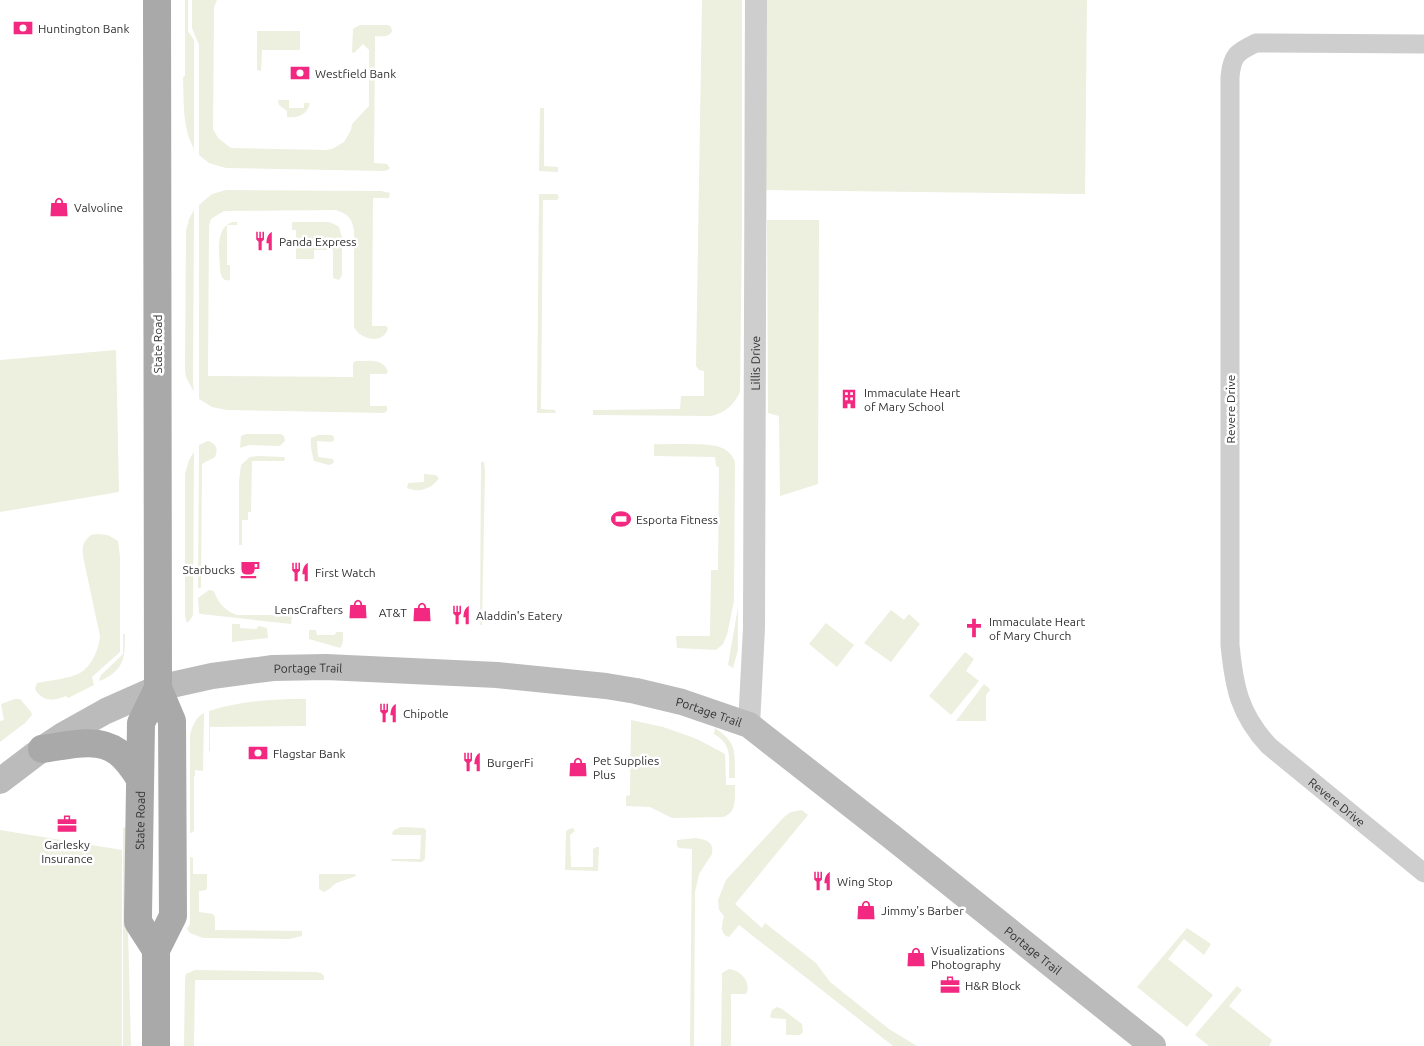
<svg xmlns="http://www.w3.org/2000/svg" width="1424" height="1046" font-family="Ubuntu,sans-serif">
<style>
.green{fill:#edefdf}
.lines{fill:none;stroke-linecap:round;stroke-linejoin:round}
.minor{stroke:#cecece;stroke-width:19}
.tertiary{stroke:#cecece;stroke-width:22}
.secondary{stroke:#bbb;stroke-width:26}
.primary{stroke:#a9a9a9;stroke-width:28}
.labels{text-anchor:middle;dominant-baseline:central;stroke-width:5;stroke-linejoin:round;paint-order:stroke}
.poi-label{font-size:12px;fill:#313131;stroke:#fff;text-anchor:start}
.street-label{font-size:12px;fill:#313131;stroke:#fff}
</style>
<rect width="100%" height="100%" fill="#fff"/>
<path class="green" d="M185 0H188V31L194 40V149C182 127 184 101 183 77L185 76Z
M192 0H217L214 7 213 129 218 138 231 148 325 150 332 149 344 142 351 130 352 124 369 106V50L363 44 354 53 352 52 353 29 358 26 361 25H388L391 27 392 31C389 38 382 36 375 36V43L374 163 387 164 390 168 388 170 384 171 226 168 209 163 199 155V45L192 28Z
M702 0H742V219L740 392C734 405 725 413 711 416L593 415V410L680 409 681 396H704V371L699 370 696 366Z
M756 0H1087L1085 194 756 190Z
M257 31H300V50H262L261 71 257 70Z
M278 100H289V108H304V103H310C307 115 298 118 287 117V111L279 105Z
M540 108H544V166L558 167V172L539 171Z
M226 190 381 191 390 193 389 198H373L372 326H386L388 328C384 345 360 340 354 327V230C351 217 349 215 336 210L224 211 211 219 209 226 208 376 353 377V363L356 361C369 361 384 358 388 372L386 374H370V406H387V411L384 413 227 410 212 407 199 399V205L212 194Z
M539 194H557L559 197 557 200H543L541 409 555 410 556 413H537Z
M194 210 193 383 194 392 186 377 185 370 186 231 189 219Z
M767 220H819L818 484 780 496 779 416 768 413Z
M232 222H237V225H227V265H230V280C223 282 221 276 220 270 220 255 214 229 232 222Z
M292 222H328L334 224 339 227 342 237V275L339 280 333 278V250H314V259H296V230H292Z
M116 350 119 492 0 512V360Z
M246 434H281L284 436 285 441 281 445 279 446 249 445 240 448 241 436Z
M318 435H332L334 437V440L332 442 317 441 318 457 333 459 334 462 332 464 329 465 314 461C312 453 310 446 311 438Z
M208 441C217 444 218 449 215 457L202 464 201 588H198L199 445Z
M654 444C670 445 709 442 722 448 728 450 733 456 735 462L734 601 727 635 723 644 716 650 677 648 676 636H710L711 570H718L719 467 716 466 715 457 654 456Z
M194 452 193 615 190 620 187 623 185 616V474L189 460Z
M257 456 284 457 285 459 284 461H252L251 512H248V520H242V545H239V481L241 465 250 457Z
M481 462H484L485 470 482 625H480Z
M424 474 436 475 439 478C432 489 419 493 407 488L408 483 424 482Z
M98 534 108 535 118 541 120 557V652L92 677 94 685 68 698 66 696C54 701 42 702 35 689L37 683C48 681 71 678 80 673 92 666 99 649 100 636L84 561C82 548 81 544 91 535Z
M209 590 214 591C218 603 225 611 237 615H292L291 624 201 614 199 613 198 598Z
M738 607V650L733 668 728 665Z
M891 610 904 620 909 614 920 624 891 662 864 643Z
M826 623 854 645 837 667 809 644Z
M232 624H240V628L257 629 258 626 267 628 268 638 232 642Z
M309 630H316L317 635H335L336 632H343C343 638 344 643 340 648L309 639Z
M123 634H125C125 659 124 670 100 681L99 678 101 677 100 676 123 654Z
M965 652 974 659 966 671 979 681 951 715 929 696Z
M984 684 989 688 990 690 986 695V721H956Z
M15 699H20L31 712 32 715 25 723 0 742V721L4 720 1 704Z
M306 699V726L210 727V751H209V711C240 701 274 699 306 699Z
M204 713 203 771 195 770V776H194V830L193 832 190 833V735C192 726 196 717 204 713Z
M631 720 663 727 697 739 725 754 726 785H735C735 797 737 813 723 817L672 818 650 807 626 806V796L630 795Z
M715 728C739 744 734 753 735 778H729C729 759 733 745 714 734Z
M802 810 808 815 735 904 762 928 765 923 816 963 830 982 889 1029 917 1046H893L739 925 729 937 726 936C720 931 722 924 724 916L719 910 718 900 726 880 784 817 791 812Z
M126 827V852L131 1046H123V828Z
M401 827 424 828 426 830 425 859 422 862 392 861 391 859H420L421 835H393L392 833 394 830Z
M573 828 575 831 570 835 571 867H593V849L597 847H599L598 871 565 870 566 831 569 829Z
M0 830 122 850V1046H0Z
M696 838C707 840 714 842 712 854L699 874 695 892 694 1046H690L692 849 679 848 677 846V840Z
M190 857 193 858V874H207V888L206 890 199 891V912L213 914 215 917V930L302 931V936L289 939 203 938 190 933 187 929 190 924Z
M319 874H355L356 876C349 879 342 880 335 884 331 887 329 890 324 892L319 889Z
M1187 928 1211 944 1204 955 1184 939 1168 959 1213 995 1187 1027 1137 987Z
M729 969C741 970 752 983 746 994H731V1046H721L722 977V973Z
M195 970 316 972 321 973 324 976V980H195L194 1046H184L185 978 186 974Z
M1237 986 1242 990 1229 1006 1272 1040 1269 1046H1209L1195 1035Z
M777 1007 782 1009 802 1024 803 1032 800 1035H786V1019L771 1018 770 1016 772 1010Z"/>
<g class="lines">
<path class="minor" id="s1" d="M1424 44 1256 43C1237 52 1232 55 1230 77V645C1234 686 1239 714 1269 746L1424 873"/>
<path class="tertiary" id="s2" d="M749 725 754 628 756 0"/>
<path class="secondary" id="s3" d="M0 781 42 749 63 735 106 711 158 688 212 676 273 668 326 667 497 675 606 686 636 691 682 702 749 725 892 837 1153 1046"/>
<g class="primary">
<path d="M42 749C66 746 97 736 118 752 127 759 134 769 140 779"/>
<path id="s4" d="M156 950 138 922V916L141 723 158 688"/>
<path d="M156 1046V950L173 916 172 721 158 688 157 0"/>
</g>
</g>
<defs>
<symbol id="bank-bare" viewBox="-9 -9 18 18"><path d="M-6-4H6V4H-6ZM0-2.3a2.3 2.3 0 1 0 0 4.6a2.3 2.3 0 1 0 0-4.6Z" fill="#f32981" stroke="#fff" stroke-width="2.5" paint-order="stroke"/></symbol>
<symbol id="shop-bare" viewBox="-9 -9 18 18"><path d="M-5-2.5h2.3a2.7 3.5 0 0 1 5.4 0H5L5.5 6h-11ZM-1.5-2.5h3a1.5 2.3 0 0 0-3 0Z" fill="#f32981" stroke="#fff" stroke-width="2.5" paint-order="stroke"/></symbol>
<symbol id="restaurant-bare" viewBox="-9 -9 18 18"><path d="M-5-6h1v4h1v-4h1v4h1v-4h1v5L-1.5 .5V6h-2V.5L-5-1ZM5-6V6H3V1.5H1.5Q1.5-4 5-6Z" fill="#f32981" stroke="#fff" stroke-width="2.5" paint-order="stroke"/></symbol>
<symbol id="building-bare" viewBox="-9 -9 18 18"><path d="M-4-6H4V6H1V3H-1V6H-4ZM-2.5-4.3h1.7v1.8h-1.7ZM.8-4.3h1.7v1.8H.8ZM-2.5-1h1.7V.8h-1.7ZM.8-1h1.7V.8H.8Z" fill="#f32981" stroke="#fff" stroke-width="2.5" paint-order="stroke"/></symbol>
<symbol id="stadium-bare" viewBox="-9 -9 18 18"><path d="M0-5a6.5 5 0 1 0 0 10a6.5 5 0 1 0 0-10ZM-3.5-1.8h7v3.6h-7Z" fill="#f32981" stroke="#fff" stroke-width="2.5" paint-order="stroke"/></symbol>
<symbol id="cafe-bare" viewBox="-9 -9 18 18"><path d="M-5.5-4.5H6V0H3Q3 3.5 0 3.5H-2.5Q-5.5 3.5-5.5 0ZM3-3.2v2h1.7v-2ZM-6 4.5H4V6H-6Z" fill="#f32981" stroke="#fff" stroke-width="2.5" paint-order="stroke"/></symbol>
<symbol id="church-bare" viewBox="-9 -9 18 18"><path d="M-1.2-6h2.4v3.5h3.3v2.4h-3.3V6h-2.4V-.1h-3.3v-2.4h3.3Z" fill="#f32981" stroke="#fff" stroke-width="2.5" paint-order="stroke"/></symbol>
<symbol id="office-bare" viewBox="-9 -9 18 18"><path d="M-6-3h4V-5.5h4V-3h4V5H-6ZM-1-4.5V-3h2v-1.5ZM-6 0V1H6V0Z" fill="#f32981" stroke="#fff" stroke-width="2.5" paint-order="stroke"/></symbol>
</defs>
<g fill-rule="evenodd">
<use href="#bank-bare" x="9" y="14" width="28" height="28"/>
<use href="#bank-bare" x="286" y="59" width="28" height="28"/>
<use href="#shop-bare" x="45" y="193" width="28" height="28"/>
<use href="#restaurant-bare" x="250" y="227" width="28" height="28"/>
<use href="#building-bare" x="835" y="385" width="28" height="28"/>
<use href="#stadium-bare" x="607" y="505" width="28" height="28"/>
<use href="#cafe-bare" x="236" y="555" width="28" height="28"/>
<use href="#restaurant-bare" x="286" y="558" width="28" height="28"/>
<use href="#shop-bare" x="344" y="595" width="28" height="28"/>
<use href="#shop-bare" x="408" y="598" width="28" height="28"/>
<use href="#restaurant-bare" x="447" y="601" width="28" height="28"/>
<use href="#church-bare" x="960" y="614" width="28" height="28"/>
<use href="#restaurant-bare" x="374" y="699" width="28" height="28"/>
<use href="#bank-bare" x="244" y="739" width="28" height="28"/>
<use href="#restaurant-bare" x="458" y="748" width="28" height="28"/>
<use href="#shop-bare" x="564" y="753" width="28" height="28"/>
<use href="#office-bare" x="53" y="810" width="28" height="28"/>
<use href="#restaurant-bare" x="808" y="867" width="28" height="28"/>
<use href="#shop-bare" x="852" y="896" width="28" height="28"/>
<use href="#shop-bare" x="902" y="943" width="28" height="28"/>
<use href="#office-bare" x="936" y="971" width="28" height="28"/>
</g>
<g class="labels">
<g class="poi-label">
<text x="38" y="28">Huntington Bank</text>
<text x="315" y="73">Westfield Bank</text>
<text x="74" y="207">Valvoline</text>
<text x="279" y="241">Panda Express</text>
<text x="864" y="392">Immaculate Heart<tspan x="864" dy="14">of Mary School</tspan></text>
<text x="636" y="519">Esporta Fitness</text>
<text x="235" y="569" text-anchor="end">Starbucks</text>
<text x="315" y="572">First Watch</text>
<text x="343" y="609" text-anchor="end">LensCrafters</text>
<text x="407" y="612" text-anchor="end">AT&amp;T</text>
<text x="476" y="615">Aladdin's Eatery</text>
<text x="989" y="621">Immaculate Heart<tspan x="989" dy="14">of Mary Church</tspan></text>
<text x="403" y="713">Chipotle</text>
<text x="273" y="753">Flagstar Bank</text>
<text x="593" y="760">Pet Supplies<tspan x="593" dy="14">Plus</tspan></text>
<text x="487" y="762">BurgerFi</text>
<text x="67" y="844" text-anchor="middle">Garlesky<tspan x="67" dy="14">Insurance</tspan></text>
<text x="837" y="881">Wing Stop</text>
<text x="881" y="910">Jimmy's Barber</text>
<text x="931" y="950">Visualizations<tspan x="931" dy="14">Photography</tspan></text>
<text x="965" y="985">H&amp;R Block</text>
</g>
<g class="street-label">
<text transform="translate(157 344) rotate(-90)">State Road</text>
<text stroke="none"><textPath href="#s2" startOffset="362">Lillis Drive</textPath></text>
<text transform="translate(1230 409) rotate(-90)">Revere Drive</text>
<text stroke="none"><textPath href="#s3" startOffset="336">Portage Trail</textPath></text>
<text stroke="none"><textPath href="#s3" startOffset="741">Portage Trail</textPath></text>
<text stroke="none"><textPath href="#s1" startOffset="981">Revere Drive</textPath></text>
<text stroke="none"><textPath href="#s4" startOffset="135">State Road</textPath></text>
<text stroke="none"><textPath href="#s3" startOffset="1146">Portage Trail</textPath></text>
</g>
</g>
</svg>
